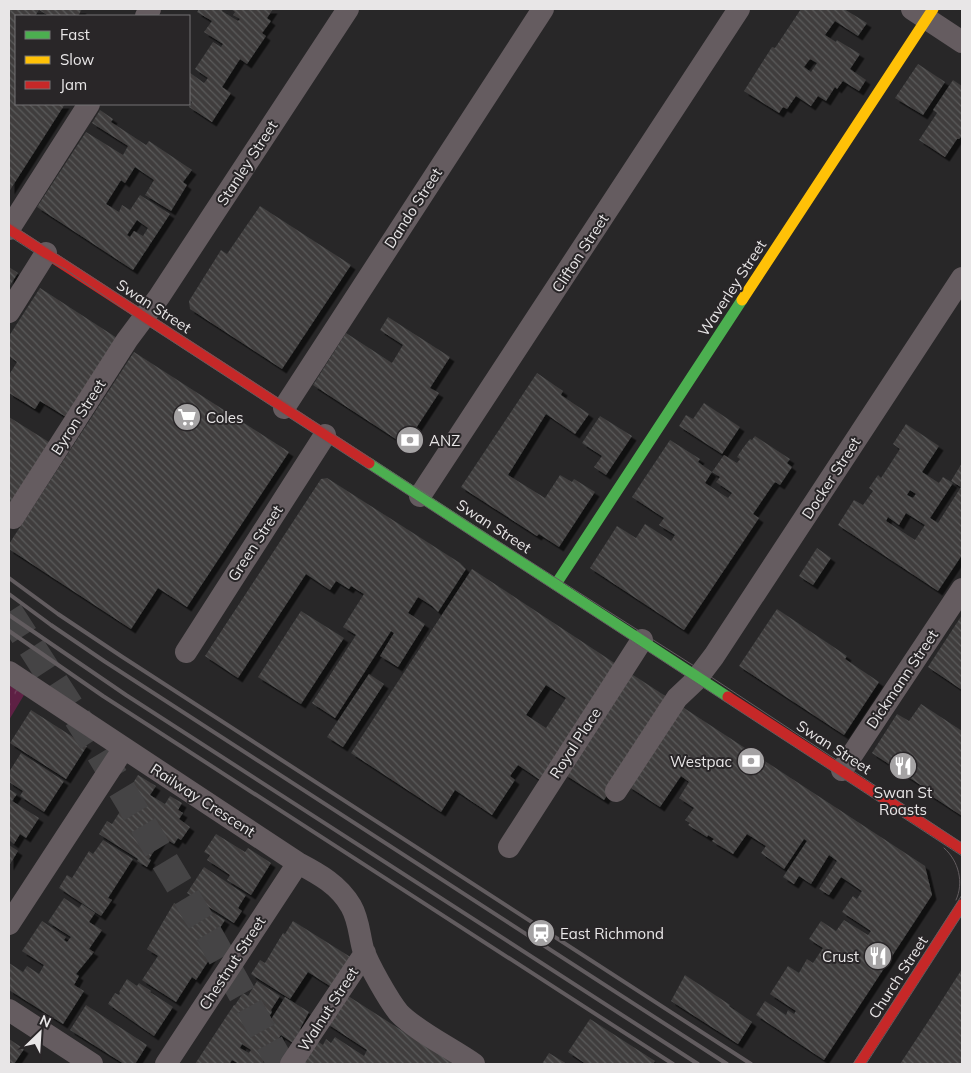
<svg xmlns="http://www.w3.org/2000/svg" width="971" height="1073" font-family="Mulish,sans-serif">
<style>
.park{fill:url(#park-crowns)}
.building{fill:url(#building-back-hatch);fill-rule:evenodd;filter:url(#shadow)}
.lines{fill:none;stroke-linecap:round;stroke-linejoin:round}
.highway-tunnel{stroke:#454445;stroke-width:28;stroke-dasharray:28 14;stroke-linecap:butt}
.street{stroke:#655c60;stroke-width:22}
.fast{stroke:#4caf50;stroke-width:11}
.slow{stroke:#ffc107;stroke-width:11}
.jam{stroke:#c62828;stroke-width:11}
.tram{stroke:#625c5f;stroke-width:1}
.rail{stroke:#625c5f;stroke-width:4}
.labels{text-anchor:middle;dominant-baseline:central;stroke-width:4;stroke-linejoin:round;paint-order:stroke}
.street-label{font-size:15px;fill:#e8e6e7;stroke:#292628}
.poi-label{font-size:15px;fill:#e8e6e7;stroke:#292628;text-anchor:start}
</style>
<defs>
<pattern id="park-crowns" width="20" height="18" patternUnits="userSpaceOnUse" patternTransform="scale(1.25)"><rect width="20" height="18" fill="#5e2044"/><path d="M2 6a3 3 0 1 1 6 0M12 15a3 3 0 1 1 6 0" fill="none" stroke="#75405f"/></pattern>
<pattern id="building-back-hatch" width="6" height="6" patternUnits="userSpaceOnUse" patternTransform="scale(1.25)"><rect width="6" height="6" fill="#3f3e3e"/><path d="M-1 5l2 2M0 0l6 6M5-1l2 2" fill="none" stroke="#5b5a5a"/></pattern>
<filter id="shadow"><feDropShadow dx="4.5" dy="4.5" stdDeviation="0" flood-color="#0009"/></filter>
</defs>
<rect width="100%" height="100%" fill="#282728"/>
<path class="park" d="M9 685 24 695 9 720Z"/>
<path class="building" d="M9 9H82L78 16H49L39 10 35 16H16V104H65L10 190Z
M199 9H223L222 11 238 21 240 19 233 15 235 12 231 9H273L267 18 271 21 262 33 266 36 247 64 240 59 222 87 231 93 212 122 189 107 192 102 189 99V72L204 83 208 78 195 69 213 42 221 47 223 44 204 32 212 21 197 12Z
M801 9H844L867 23 858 36 835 21 825 35 836 42 837 40 860 54 850 69 866 80 859 91 843 81 837 89 835 87 826 101 818 96 811 106 796 96 787 109 783 107 779 113 744 91 772 47 775 48ZM810 59 817 63 811 72 804 67Z
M918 64 945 82 923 115 895 98Z
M953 80 962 86V136L959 139H957L945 157 919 140 937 113 933 110Z
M100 110 113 119 111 122 146 145 149 141 192 170 183 182 187 185 171 211 145 195 154 180 135 167 125 183 121 180 106 204 119 212 122 205 130 210 140 195 170 214 133 270 37 207 86 132 123 155 128 146 92 123ZM137 220 148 228 143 236 134 231 130 237 127 235Z
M260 206 351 265 282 369 190 309 189 301 221 250 227 254Z
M9 267 18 273 9 287Z
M40 288 117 338 66 417 40 401 35 409 9 393V375L17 362 9 356V336Z
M388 317 450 357 430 388 439 393 405 445 313 385 346 333 392 363 403 345 380 330Z
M134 352 289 452 187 607 158 588 131 629 9 549V544Z
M537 373 563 391 561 395 589 414 575 434 546 414 508 475 545 498 560 475 572 482 574 479 595 492 559 547 539 534 537 536 461 487Z
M704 403 740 427 722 454 679 426 686 415 693 419Z
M600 416 632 436 606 475 594 467 602 456 582 443Z
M9 417 52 444 9 512Z
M906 424 939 446 922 472 939 483 943 477 953 483 930 518 938 523 961 487 951 481 962 463V555L938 591 838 525 854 500 863 505 873 491 869 488 878 475 881 478 900 449 893 444ZM910 490 916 494 913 498 907 495ZM906 513 925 525 915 540 886 521 888 517 899 525Z
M755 436 790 459 787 463 792 467 780 485 775 482 772 486 753 514 759 518 684 630 590 568 617 526 636 538 645 524 671 541 675 535 659 525 664 518 632 497 670 440 700 459 698 462 712 472 724 455 737 463 740 459 737 457 743 448 750 439 752 440ZM712 472 720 477 716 482 732 493 728 498 705 483Z
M327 478 460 563 466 569 438 612 432 606 418 597 408 613 425 624 398 667 380 656 394 633 391 631 335 718 312 703 356 635 343 627 364 594 351 586 349 589 336 581 330 590 306 574 238 678 205 656 321 479Z
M817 548 831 558 813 585 799 576Z
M472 569 616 664 540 780 518 765 510 776 515 780 492 815 455 790 441 812 351 753ZM546 685 566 698 546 728 526 715Z
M777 609 847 656 845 659 879 682 844 735 739 666Z
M301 611 344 638 301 704 258 677Z
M962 615V690L928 667Z
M630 673 670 699 604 800 564 774Z
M369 674 384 684 343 747 327 737Z
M921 704 962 731V816L924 791 925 788 872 753 897 714 909 721Z
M681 706 925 866 932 895 824 1060 756 1015 765 1001 786 1015 788 1010 794 1014 796 1011 770 994 788 966 799 973 807 959 813 963 823 948 809 939 821 921 836 931 844 920 868 935 871 931 842 912 853 896 857 899 862 891 841 877 829 895 819 889 837 861 829 855 811 884 799 876 794 884 783 877 807 841 804 839 784 869 761 853 766 846 747 834 733 854 712 841 714 839 708 835 707 837 688 825 690 823 685 820 694 808 679 798 689 782 681 776 660 807 628 786Z
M31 710 87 746 66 779 10 743Z
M21 753 64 781 44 812 20 796 23 791 9 782V772Z
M138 775 156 786 150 795 165 804 170 796 182 803 178 810 183 813 179 819 190 827 181 840 178 838 174 844 163 837 149 859 151 860 147 867 137 861 138 859 99 834 107 821 112 824 121 810 124 812 129 803 123 799Z
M9 789 17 794 12 801 39 818 26 838 20 834 14 844 9 840Z
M216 834 245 852 248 848 271 863 251 895 227 880 230 875 207 860 210 855 204 852Z
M103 840 133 859 108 898 112 900 101 916 59 888 67 875 72 878 89 851 93 854Z
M9 845 18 851 9 866Z
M204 867 246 895 238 908 242 911 234 923 187 893Z
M188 897 225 920 204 953 211 957 196 980 192 977 176 1002 142 980 158 956 147 949 174 903 181 907Z
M64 898 79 908 82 904 95 913 89 922 102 930 89 949 94 952 76 974 79 976 74 985 84 991 63 1024 9 990V963L23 972 27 966 39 974 44 965 22 951 42 921 66 937 64 940 67 942 71 937 48 922Z
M293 921 352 958 333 988 308 972 290 999 251 974 260 960 265 963 283 933 285 934Z
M962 969V1064H900L935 1011Z
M685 975 730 1005 729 1006 752 1022 738 1044 671 1001Z
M127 979 137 986 139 983 151 991 150 992 173 1007 154 1036 108 1004 115 993 119 995 120 993 119 992Z
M257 981 280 996 271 1010 272 1012 264 1024 258 1020 256 1023 265 1029 285 997 309 1012 300 1029 304 1032 296 1045 281 1035 263 1062 267 1064H239L232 1060 230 1063 232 1064H195L234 1005H235L243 993 248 996ZM242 1044 251 1050 249 1053 240 1048Z
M345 994 454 1064H305L299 1060 314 1039 323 1045 326 1039 331 1043 335 1037 364 1056 367 1050 326 1023Z
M86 1005 147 1045 135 1064H124L70 1030Z
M590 1019 655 1061 653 1064H586L568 1052Z
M9 1039 24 1049 14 1064H9Z
M549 1053 567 1064H542Z"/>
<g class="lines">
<path class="highway-tunnel" d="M9 612 95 745 211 938 281 1064"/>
<path class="street" d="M912 9 962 42
M146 16 150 9
M9 229 89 104
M9 312 46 253
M284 408 543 9
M420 496 739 9
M13 518 127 340 159 297 348 9
M186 652 325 435
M9 672 298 863C319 874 339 885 351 906 359 920 359 934 363 949 368 964 389 1001 399 1013 416 1031 453 1049 474 1064
M842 770 962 589
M616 791 677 698 695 681 714 656 962 278
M509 847 642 640
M9 924 124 748
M9 1010 92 1064
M166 1064 298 863
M291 1064 365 953"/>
<path class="fast" d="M369 463 728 697
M556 584 742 300"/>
<path class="slow" d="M742 300 933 9"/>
<path class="jam" d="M9 229 369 463
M728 697 962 849
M859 1064 962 905"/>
<path class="tram" d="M9 223 484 532 702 671 962 843
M9 236 43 258 65 269 141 321 962 856
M944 848C959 861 964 883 956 900
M853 1064 962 895
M866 1064 962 915"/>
<path class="rail" d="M9 578 58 614 121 656 751 1064
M9 594 51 625 104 661 727 1064
M9 615 126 695 698 1064
M9 631 103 696 673 1064"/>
</g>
<defs>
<symbol id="supermarket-disc" viewBox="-11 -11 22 22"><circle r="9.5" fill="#a5a3a4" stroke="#292628"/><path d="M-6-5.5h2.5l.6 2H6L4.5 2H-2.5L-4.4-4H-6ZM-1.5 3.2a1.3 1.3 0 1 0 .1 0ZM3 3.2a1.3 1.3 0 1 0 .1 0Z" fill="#fff"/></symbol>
<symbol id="bank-disc" viewBox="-11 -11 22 22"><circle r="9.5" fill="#a5a3a4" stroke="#292628"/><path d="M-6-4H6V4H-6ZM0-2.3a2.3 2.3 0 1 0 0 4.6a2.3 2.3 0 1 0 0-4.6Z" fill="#fff"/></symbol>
<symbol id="restaurant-disc" viewBox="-11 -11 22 22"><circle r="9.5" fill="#a5a3a4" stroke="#292628"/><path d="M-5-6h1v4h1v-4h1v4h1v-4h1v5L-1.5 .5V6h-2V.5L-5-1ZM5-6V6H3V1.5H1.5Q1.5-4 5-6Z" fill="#fff"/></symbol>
<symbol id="station-disc" viewBox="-11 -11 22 22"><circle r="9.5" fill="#a5a3a4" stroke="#292628"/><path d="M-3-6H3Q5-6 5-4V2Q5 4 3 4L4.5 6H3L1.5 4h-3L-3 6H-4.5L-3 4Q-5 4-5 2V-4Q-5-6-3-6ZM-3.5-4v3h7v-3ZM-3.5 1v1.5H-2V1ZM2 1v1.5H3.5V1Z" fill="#fff"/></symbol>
</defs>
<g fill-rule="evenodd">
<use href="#supermarket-disc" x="171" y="401" width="32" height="32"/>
<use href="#bank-disc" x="394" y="424" width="32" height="32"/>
<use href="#bank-disc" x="735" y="745" width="32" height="32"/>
<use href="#restaurant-disc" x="887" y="750" width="32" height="32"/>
<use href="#station-disc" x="525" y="917" width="32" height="32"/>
<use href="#restaurant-disc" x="862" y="940" width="32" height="32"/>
</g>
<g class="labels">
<g class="street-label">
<text transform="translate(247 163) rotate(-57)">Stanley Street</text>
<text transform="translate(413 208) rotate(-57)">Dando Street</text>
<text transform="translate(580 253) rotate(-57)">Clifton Street</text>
<text transform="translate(732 288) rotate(-57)">Waverley Street</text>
<text transform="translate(154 306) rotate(33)">Swan Street</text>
<text transform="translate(78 417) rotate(-57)">Byron Street</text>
<text transform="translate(831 478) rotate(-57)">Docker Street</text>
<text transform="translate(494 526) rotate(33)">Swan Street</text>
<text transform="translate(255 543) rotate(-57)">Green Street</text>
<text transform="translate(902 679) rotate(-56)">Dickmann Street</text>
<text transform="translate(575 743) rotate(-57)">Royal Place</text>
<text transform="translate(834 747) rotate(33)">Swan Street</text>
<text transform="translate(203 800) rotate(33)">Railway Crescent</text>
<text transform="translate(232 963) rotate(-57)">Chestnut Street</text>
<text transform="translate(898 977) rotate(-57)">Church Street</text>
<text transform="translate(328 1009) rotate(-57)">Walnut Street</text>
</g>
<g class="poi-label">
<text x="206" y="417">Coles</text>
<text x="429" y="440">ANZ</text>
<text x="732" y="761" text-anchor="end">Westpac</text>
<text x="903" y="792" text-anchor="middle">Swan St<tspan x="903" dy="17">Roasts</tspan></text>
<text x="560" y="933">East Richmond</text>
<text x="859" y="956" text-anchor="end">Crust</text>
</g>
</g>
<rect width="971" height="1073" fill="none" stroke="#e8e6e7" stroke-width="20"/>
<rect x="15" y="15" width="175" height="90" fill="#292628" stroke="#757374"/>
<rect x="25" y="31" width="25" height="8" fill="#4caf50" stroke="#757374"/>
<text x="60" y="40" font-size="15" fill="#e8e6e7">Fast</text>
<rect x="25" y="56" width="25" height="8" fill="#ffc107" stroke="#757374"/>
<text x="60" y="65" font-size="15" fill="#e8e6e7">Slow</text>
<rect x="25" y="81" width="25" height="8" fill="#c62828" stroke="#757374"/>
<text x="60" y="90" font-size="15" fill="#e8e6e7">Jam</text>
<g transform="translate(40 1033) rotate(25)" stroke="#292628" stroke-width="4" paint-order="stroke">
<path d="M0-4L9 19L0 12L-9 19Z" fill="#e8e6e7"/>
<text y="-8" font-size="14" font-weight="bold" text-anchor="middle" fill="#e8e6e7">N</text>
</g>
</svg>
